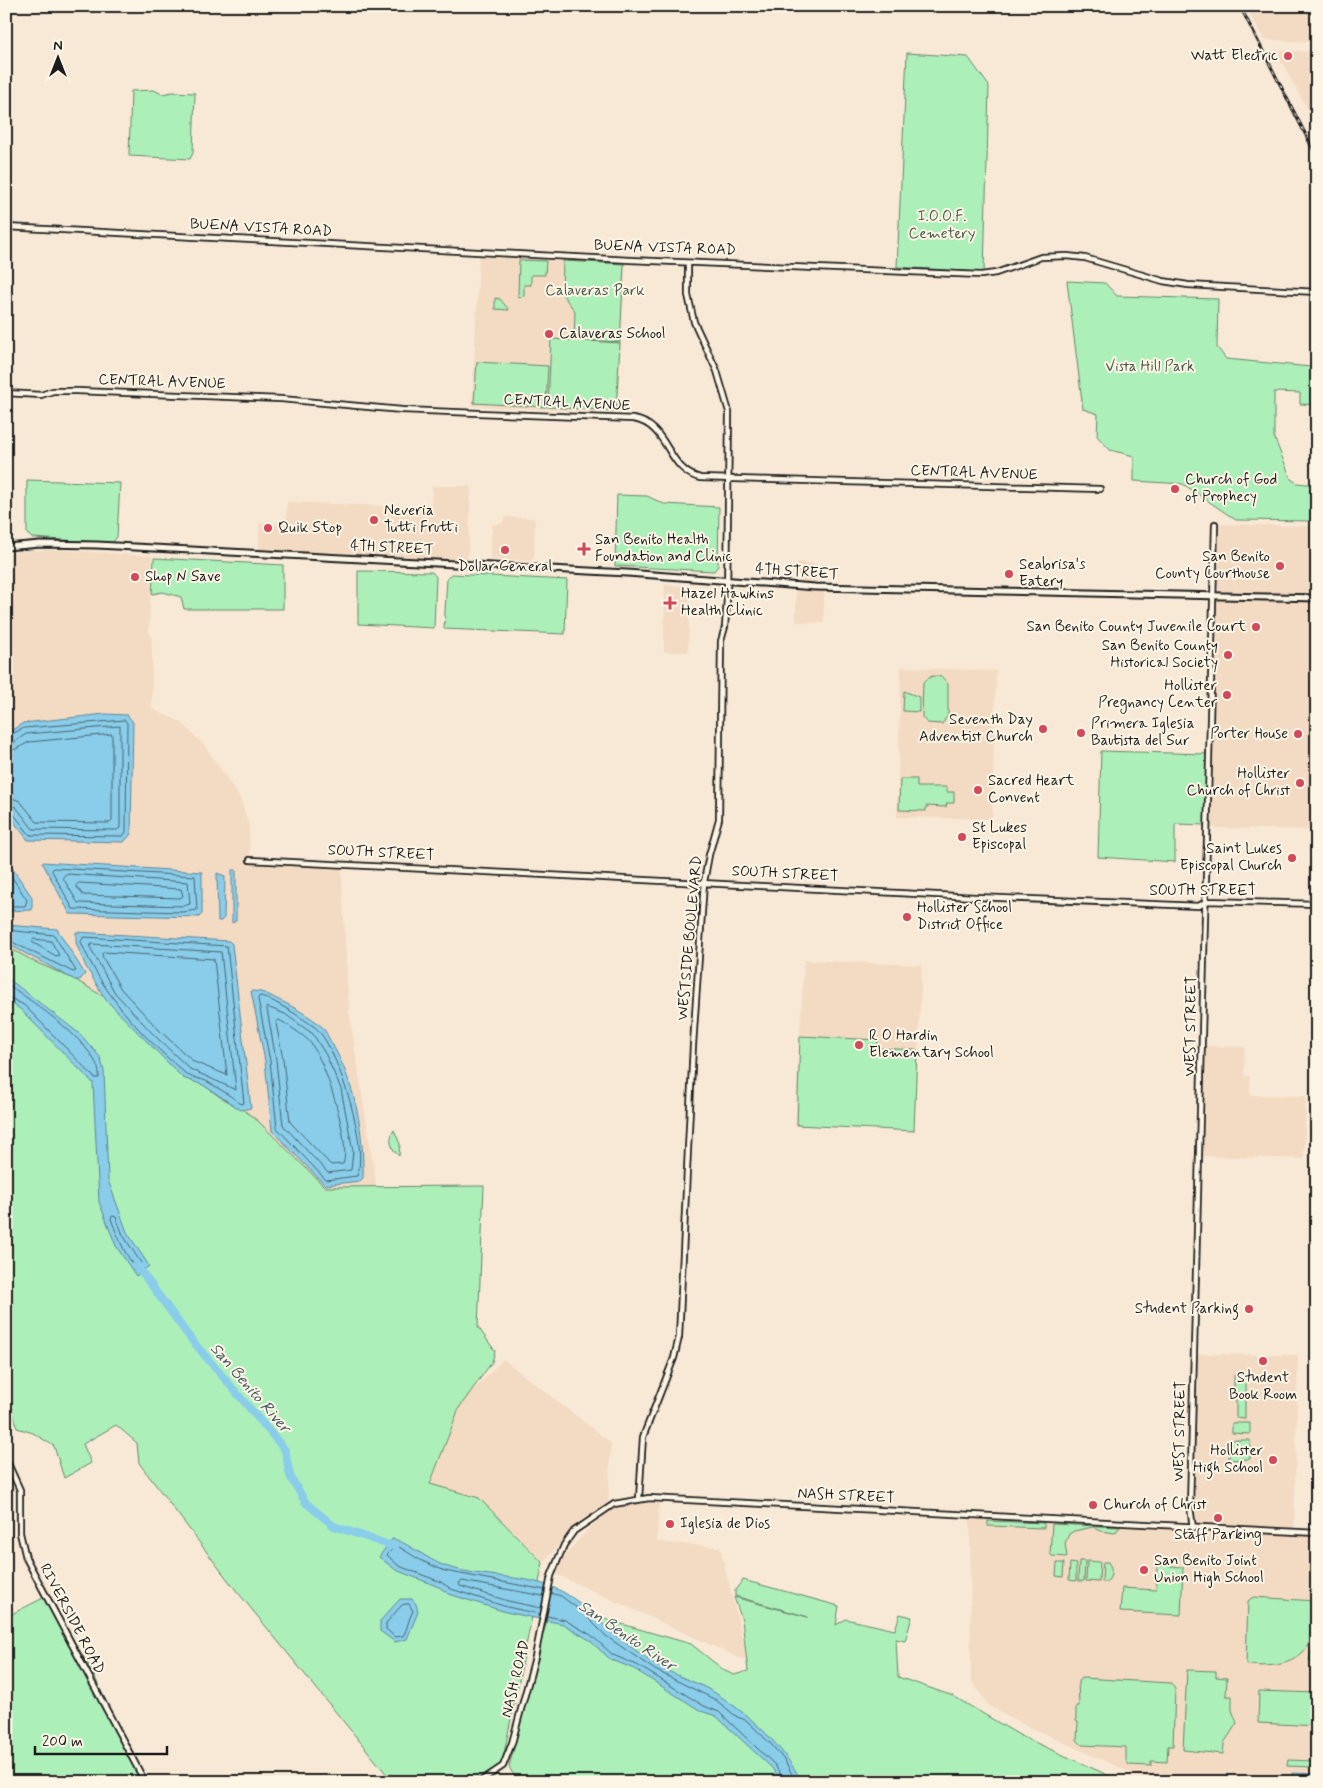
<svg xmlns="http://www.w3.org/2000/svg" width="1323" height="1788" font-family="Mynerve,sans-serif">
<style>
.built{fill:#f3dac3}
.green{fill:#adefb9;stroke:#64866a}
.water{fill:#89cdea;stroke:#5d8698}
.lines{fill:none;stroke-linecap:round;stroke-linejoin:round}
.shore{stroke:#48636e;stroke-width:1}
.river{stroke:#89cdea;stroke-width:8}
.tertiary-casing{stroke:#1c1c1c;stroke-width:8}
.secondary-casing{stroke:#1c1c1c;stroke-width:9}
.tertiary{stroke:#fcf5e5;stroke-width:4.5}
.secondary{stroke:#fcf5e5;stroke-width:5}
.rail-casing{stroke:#1c1c1c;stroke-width:3}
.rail{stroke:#fcf5e5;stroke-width:1;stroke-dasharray:4;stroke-linecap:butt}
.poi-dot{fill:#d1495b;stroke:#fcf5e5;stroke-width:2}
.labels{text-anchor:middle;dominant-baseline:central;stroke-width:4;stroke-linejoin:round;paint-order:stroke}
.poi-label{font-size:15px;fill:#1c1c1c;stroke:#fcf5e5;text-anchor:start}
.park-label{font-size:15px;fill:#485b4b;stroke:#fcf5e5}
.street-label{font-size:15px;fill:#1c1c1c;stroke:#fcf5e5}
.water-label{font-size:16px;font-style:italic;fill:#425a64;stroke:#fcf5e5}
</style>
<rect width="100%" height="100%" fill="#f8e9d6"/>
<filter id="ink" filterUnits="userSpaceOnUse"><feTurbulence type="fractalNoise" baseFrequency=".02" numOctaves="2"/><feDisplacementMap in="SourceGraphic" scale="10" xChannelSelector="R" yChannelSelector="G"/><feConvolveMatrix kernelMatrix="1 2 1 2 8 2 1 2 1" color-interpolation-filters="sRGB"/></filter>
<g filter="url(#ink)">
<path class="built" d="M1245 6H1317V42L1264 40Z
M1275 50 1317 52V128L1309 112Z
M479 256 626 262 617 412 472 406Z
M432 486H471L468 561 259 550V523L286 525 287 502 431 508Z
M506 517 532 518 535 520 534 558 531 561 490 559 492 525 502 523Z
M1215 524 1317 526V830L1208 828Z
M60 550 152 556 149 633 152 640V709L181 722 205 746 240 798 249 826 250 860 341 864 349 1011 378 1196 329 1198 6 948V555L19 551Z
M797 562 817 564V583L799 584 797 578Z
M665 585 690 586 688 652H664Z
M796 591H824V623L796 622Z
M901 667 996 671 992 819 897 817Z
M804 960 922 965 914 1130 795 1125Z
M1203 1046 1245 1047 1244 1075 1250 1076V1095L1306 1096 1304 1159 1199 1156Z
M1195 1354 1298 1355 1294 1534 1317 1536V1782H1151L1023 1724 989 1706 971 1680 970 1519 1190 1529Z
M503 1359 611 1443 608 1505 580 1520 544 1562 479 1498 431 1485 458 1406Z
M646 1502 659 1503 657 1542 720 1547 748 1662 551 1572 589 1528 607 1512 624 1505Z"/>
<path class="green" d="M907 53 968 57 989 86 984 272 897 267Z
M154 90 162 94 173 92 195 93 193 153 190 159 129 156 131 91Z
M519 260 546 261 545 275H531V285H524V296L518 297Z
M563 261 624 264 620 342 574 339 575 311 562 294Z
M1067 281 1105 283 1117 296 1218 299 1217 347 1226 359 1311 367 1317 361V405L1300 404V393L1274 392V437L1291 479 1297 483 1317 485V521L1236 520 1183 484 1134 481V456L1110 450 1097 436 1098 414 1083 409Z
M495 298 500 299 509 310 495 309Z
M551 339 620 343 616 411 548 407Z
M477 362 548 366 546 407 474 403Z
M27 480 120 483 117 537 112 543 32 538 27 534Z
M617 495 647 496 664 504 719 507 718 566 714 571 615 566Z
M154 558 283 565V609H184L181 597 163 592 152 594Z
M358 571 432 572 436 577 434 628 358 624Z
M452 574 567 580 565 634 444 629 447 578Z
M932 676 942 677 948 684V715L942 724 927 723 922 717 923 682Z
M904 691 919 697V712L903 711Z
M1101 751 1207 754 1206 825 1175 824V862L1098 857Z
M900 779H917V787H947V792H954V803H947L946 807 926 806V811L899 810Z
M6 946 35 962 74 979 106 998 178 1066 220 1097 241 1108 258 1121 325 1187 484 1186 478 1327 495 1351 492 1362 459 1408 430 1484 479 1498 543 1563 502 1763 476 1782H393L231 1584 139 1463 137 1443 116 1425 83 1444 91 1463 64 1478 54 1446 33 1433 17 1428 6 1382Z
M800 1036 878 1040V1048L917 1050 914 1131 797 1125Z
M394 1130 400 1144 399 1156C391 1149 388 1139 394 1130Z
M1234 1375 1246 1376V1393H1234Z
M1236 1399H1245V1419L1236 1418Z
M1232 1423H1250V1434L1232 1433Z
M1229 1440H1250V1459L1229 1460Z
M988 1521 1044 1523V1528L988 1526Z
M1052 1524 1120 1527 1115 1533 1101 1531 1093 1527 1074 1531 1069 1534 1065 1543 1067 1557 1052 1556 1050 1554Z
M1079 1561H1085L1084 1581H1078Z
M1087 1561 1100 1562 1099 1582 1086 1581Z
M1103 1562H1108C1113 1569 1112 1576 1107 1582H1102Z
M1057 1563H1064L1063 1577 1056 1576Z
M1070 1563 1076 1564V1581L1069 1580Z
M1157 1565 1183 1567 1181 1615 1120 1612 1122 1588 1156 1590Z
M743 1580 839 1606 836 1625 846 1619 895 1630 900 1614 912 1617 905 1641 896 1639 898 1677 953 1696 1021 1736 1123 1782H518L509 1767 554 1592 580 1612 691 1644 725 1671 734 1675 748 1671 742 1620 734 1597 808 1617 735 1596V1590Z
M1253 1597 1316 1601C1315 1629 1313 1657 1281 1664 1270 1666 1257 1667 1246 1664L1248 1601Z
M43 1598 54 1608 91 1669 143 1782H6V1617Z
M1317 1636V1662L1309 1660Z
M1187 1670 1216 1671V1677L1227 1678 1226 1696H1232V1710L1237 1723 1224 1743 1223 1754 1183 1750Z
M1082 1678 1171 1683 1175 1689 1173 1746H1168L1167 1762 1151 1761V1766L1129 1765 1126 1761V1747L1082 1745 1077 1740 1078 1722 1076 1721V1706H1079L1078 1681Z
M1259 1691 1317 1693V1726L1258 1723Z
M1288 1760 1313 1761V1767L1287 1766Z"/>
<path class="water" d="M105 714 127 715 133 722 131 834 124 842 28 840 6 812V734L23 723Z
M6 859 32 897V910L6 911Z
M42 862 202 872V914L199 917 70 914Z
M232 870H236V921L232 923Z
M217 873 225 876 224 918 221 921H218Z
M6 925 57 929 85 974 80 980H75L6 943Z
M76 932 229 941 232 944 251 1108 241 1110 203 1085 183 1078 106 1000 86 967 76 943Z
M6 977 80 1034 100 1057 104 1071 108 1180 127 1232 149 1266 136 1276 116 1246 99 1202 93 1083 20 1009 6 1000Z
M251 991C265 991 270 996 283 1002 292 1006 313 1018 321 1026 325 1029 328 1037 331 1042 355 1083 364 1131 363 1178L360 1181 325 1185 272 1131 265 1061Z
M392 1539C402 1539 430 1561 445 1566 483 1579 527 1573 563 1592 587 1605 605 1629 627 1644 637 1651 648 1660 658 1666 678 1677 701 1683 720 1696 754 1719 782 1745 802 1782H782L772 1768 716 1716 701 1711 634 1669 610 1659 588 1639 563 1624 506 1612 449 1594 439 1587 396 1570 379 1557Z
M400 1599H412L416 1604 418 1612 407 1639 395 1642 380 1631V1621Z
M1292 1773 1317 1774V1782H1291Z"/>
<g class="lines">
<path class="shore" d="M6 737 24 728 125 720 127 723 126 832 123 836 30 835 12 812 6 810
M6 744 13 743 26 734 120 726V828L117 830 33 829 16 807 6 804
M6 751 16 749 29 742 112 734V821L110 823 37 822 20 801 6 796
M6 868 27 900 25 906H6
M54 868 195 876 197 910 183 912 73 909 52 871Z
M66 874 188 882 190 904 183 906 78 903 63 878Z
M79 883 181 889 183 896 180 898 83 895 76 886Z
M6 930 54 935 76 971 73 972 6 939
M84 937 227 946 244 1103 241 1104C230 1095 218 1088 206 1081 199 1078 190 1078 185 1073 141 1035 103 995 81 942Z
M34 939 51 941 59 955 56 956 32 942Z
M92 944 221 952 236 1090 190 1069 155 1036 115 993 90 947Z
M104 952 214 959 227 1075 194 1062 160 1031 121 989 103 958 102 954Z
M6 983C29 1000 103 1047 99 1078H95L24 1005 6 996
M260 996C268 996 313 1024 319 1031 339 1055 369 1147 357 1176L326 1180 277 1128 270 1061 258 999Z
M267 1007 285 1014 313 1034 326 1055 341 1089 353 1151 351 1170 328 1173 283 1125 276 1060Z
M279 1020C285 1023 303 1035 308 1040 324 1055 352 1145 343 1164L331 1165 290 1122 283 1059 276 1023Z
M113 1216 116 1217 123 1235 141 1263 138 1267C127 1263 116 1231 111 1219Z
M551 1593 561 1596 581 1611 606 1636 655 1670 716 1700 737 1717 746 1720 771 1744 785 1761 796 1782
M409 1604 413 1611C408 1619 408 1629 403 1636L395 1637 386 1629V1623L402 1605Z
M541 1608 508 1601 460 1586 459 1583 462 1581 543 1596
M540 1614 507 1607 451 1589 441 1582 399 1566 387 1555 396 1545 420 1560 445 1571 545 1590
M547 1616 565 1620 591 1635 613 1655 637 1665 704 1706 719 1712 775 1765 785 1782"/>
<path class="river" d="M137 1265V1269L141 1271 190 1338 285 1450 290 1476 306 1503 334 1526 395 1547"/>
<defs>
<path id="tertiary" d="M6 227 630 260 981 275 996 273 1041 257 1067 256 1085 258 1163 281 1188 285 1317 292
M6 393 41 395 53 391H77L281 399 402 410 633 419C669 424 666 470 700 478L1100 489
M250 860 976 897 1199 906 1207 901 1317 904
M6 1459 20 1490V1533L26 1558 145 1782
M639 1499 643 1437 674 1358 679 1337 693 1045 704 882 709 855 719 819 721 641 725 627 727 599 729 412 717 371 694 322 688 295V263
M1193 1528 1190 1507 1215 524
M479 1782 503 1766 512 1743 535 1657 551 1576 564 1545 574 1531 614 1504 649 1498 1317 1533"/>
<path id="secondary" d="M6 547 40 544 97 545 627 573 815 587 1317 598"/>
</defs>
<use href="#tertiary" class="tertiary-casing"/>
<use href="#secondary" class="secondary-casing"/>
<use href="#tertiary" class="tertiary"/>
<use href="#secondary" class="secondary"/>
<defs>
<path id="rail" d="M1240 6 1317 157"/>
</defs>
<use href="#rail" class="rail-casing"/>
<use href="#rail" class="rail"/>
</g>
</g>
<g class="poi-dot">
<circle cx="1288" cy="56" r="5"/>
<circle cx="549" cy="334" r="5"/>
<circle cx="1175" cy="489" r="5"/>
<circle cx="374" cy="520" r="5"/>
<circle cx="268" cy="528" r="5"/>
<path d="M581.5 541.5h5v5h5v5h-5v5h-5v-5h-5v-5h5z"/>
<circle cx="505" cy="550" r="5"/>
<circle cx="1280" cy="566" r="5"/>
<circle cx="1009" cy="574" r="5"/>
<circle cx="135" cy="577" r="5"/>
<path d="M667.5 595.5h5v5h5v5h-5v5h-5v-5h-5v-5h5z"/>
<circle cx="1256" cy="627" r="5"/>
<circle cx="1228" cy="655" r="5"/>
<circle cx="1227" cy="695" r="5"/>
<circle cx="1043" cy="729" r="5"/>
<circle cx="1081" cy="733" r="5"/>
<circle cx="1298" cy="734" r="5"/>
<circle cx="1300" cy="783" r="5"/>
<circle cx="978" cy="790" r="5"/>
<circle cx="962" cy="837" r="5"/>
<circle cx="1292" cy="858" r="5"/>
<circle cx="907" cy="917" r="5"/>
<circle cx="859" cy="1045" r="5"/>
<circle cx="1249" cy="1309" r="5"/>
<circle cx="1263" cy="1361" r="5"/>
<circle cx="1273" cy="1460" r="5"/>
<circle cx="1093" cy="1505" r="5"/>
<circle cx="1218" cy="1518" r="5"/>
<circle cx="670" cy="1524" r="5"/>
<circle cx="1144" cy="1570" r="5"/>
</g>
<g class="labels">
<g class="poi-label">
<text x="1278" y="56" text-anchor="end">Watt Electric</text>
<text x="559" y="334">Calaveras School</text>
<text x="1185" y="480">Church of God<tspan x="1185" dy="17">of Prophecy</tspan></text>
<text x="384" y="511">Neveria<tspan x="384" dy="17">Tutti Frutti</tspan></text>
<text x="278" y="528">Quik Stop</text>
<text x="595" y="540">San Benito Health<tspan x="595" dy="17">Foundation and Clinic</tspan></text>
<text x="1270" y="557" text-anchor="end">San Benito<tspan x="1270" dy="17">County Courthouse</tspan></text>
<text x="1019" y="565">Seabrisa's<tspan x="1019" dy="17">Eatery</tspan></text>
<text x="505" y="567" text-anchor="middle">Dollar General</text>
<text x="145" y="577">Shop N Save</text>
<text x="681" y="594">Hazel Hawkins<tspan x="681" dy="17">Health Clinic</tspan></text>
<text x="1246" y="627" text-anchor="end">San Benito County Juvenile Court</text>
<text x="1218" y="646" text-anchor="end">San Benito County<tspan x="1218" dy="17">Historical Society</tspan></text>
<text x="1217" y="686" text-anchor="end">Hollister<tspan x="1217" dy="17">Pregnancy Center</tspan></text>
<text x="1033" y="720" text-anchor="end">Seventh Day<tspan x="1033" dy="17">Adventist Church</tspan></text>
<text x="1091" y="724">Primera Iglesia<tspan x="1091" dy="17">Bautista del Sur</tspan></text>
<text x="1288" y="734" text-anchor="end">Porter House</text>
<text x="1290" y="774" text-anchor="end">Hollister<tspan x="1290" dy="17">Church of Christ</tspan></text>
<text x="988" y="781">Sacred Heart<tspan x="988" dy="17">Convent</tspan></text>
<text x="972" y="828">St Lukes<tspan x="972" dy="17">Episcopal</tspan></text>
<text x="1282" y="849" text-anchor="end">Saint Lukes<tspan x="1282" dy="17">Episcopal Church</tspan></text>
<text x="917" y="908">Hollister School<tspan x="917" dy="17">District Office</tspan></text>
<text x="869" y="1036">R O Hardin<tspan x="869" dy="17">Elementary School</tspan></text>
<text x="1239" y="1309" text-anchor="end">Student Parking</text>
<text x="1263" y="1378" text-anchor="middle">Student<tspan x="1263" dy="17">Book Room</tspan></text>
<text x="1263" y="1451" text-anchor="end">Hollister<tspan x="1263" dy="17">High School</tspan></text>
<text x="1103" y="1505">Church of Christ</text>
<text x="680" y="1524">Iglesia de Dios</text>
<text x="1218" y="1535" text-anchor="middle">Staff Parking</text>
<text x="1154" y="1561">San Benito Joint<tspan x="1154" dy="17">Union High School</tspan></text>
</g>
<g class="park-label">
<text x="942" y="217">I.O.O.F.<tspan x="942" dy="17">Cemetery</tspan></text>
<text x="595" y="291">Calaveras Park</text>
<text x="1150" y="367">Vista Hill Park</text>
</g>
<g class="street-label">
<text transform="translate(261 228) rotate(3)">BUENA VISTA ROAD</text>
<text transform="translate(665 248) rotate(2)">BUENA VISTA ROAD</text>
<text transform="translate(162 382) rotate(2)">CENTRAL AVENUE</text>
<text transform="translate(567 403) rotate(3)">CENTRAL AVENUE</text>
<text transform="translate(974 473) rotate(2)">CENTRAL AVENUE</text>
<text transform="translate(392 548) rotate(3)">4TH STREET</text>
<text transform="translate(797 572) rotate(4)">4TH STREET</text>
<text transform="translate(381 853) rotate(3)">SOUTH STREET</text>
<text transform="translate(785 874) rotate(3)">SOUTH STREET</text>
<text x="1203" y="891">SOUTH STREET</text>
<text transform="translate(690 938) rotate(-85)">WESTSIDE BOULEVARD</text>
<text transform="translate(1191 1026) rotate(-89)">WEST STREET</text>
<text transform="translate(1180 1431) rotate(-89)">WEST STREET</text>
<text transform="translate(846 1496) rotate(3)">NASH STREET</text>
<text transform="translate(72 1619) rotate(62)">RIVERSIDE ROAD</text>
<text transform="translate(516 1679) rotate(-76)">NASH ROAD</text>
</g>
<g class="water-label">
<text transform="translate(250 1388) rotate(49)">San Benito River</text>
<text transform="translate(627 1636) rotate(34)">San Benito River</text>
</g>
</g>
<rect width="1323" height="1788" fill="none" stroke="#fcf5e5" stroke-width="25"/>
<rect x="12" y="12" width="1298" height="1763" fill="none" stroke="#1c1c1c" stroke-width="2" filter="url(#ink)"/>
<g transform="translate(58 58)" stroke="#fcf5e5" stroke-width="4" paint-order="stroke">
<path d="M0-4L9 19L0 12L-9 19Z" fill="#1c1c1c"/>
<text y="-8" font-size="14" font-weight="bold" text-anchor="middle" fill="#1c1c1c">N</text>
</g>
<path d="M35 1746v8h132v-8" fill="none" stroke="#1c1c1c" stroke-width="2.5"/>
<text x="42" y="1746" font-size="15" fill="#1c1c1c" stroke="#fcf5e5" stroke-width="4" paint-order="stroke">200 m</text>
</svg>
